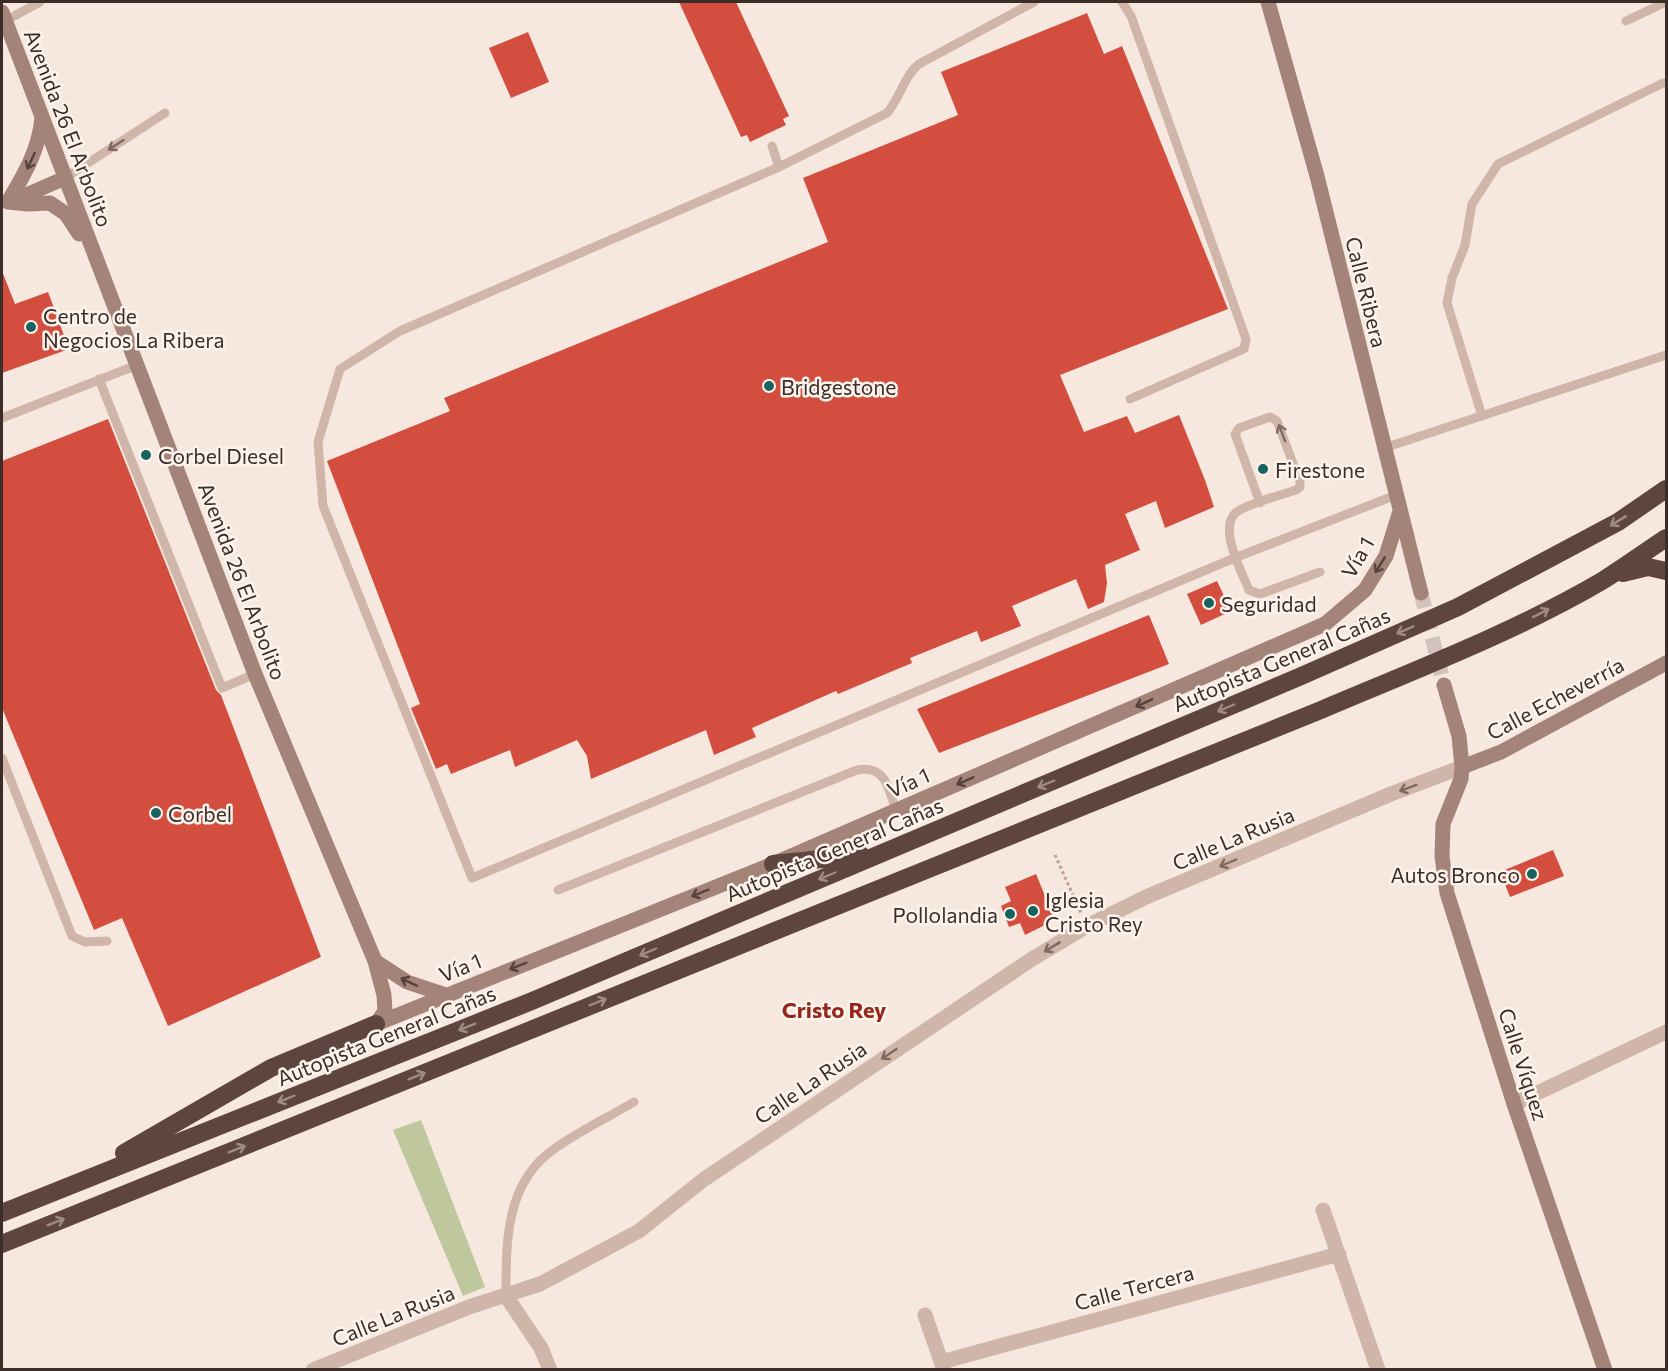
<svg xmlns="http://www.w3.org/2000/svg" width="1668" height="1371" font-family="Commissioner,sans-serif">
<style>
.green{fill:#bfc79c}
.building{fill:#d44e3f}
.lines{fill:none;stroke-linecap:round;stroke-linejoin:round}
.secondary-tunnel{stroke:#d1c3bb;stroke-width:15;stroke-dasharray:15 8;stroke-linecap:butt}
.path{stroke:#bc9f92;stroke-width:3;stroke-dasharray:3 3;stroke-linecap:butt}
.lane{stroke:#d0b5a9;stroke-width:9}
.street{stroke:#d0b5a9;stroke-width:15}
.secondary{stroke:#a48379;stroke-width:15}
.highway{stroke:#5e453f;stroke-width:18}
.oneway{stroke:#7f6a63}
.oneway2{stroke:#56423d}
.oneway3{stroke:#9d8b84}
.poi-dot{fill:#19635e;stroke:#fcf3ec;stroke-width:2}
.labels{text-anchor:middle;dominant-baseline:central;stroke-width:5;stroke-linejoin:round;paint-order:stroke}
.street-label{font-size:21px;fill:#3c2d29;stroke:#fcf3ec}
.poi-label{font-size:21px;fill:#3c2d29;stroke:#fcf3ec;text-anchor:start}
.neighbourhood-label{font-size:22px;font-weight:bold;fill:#952518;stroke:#fcf3ec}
</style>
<rect width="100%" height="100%" fill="#f6e8df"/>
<path class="green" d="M421 1120 485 1287 463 1296 393 1130Z"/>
<path class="building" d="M679 2H736L789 116 783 119 786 125 750 142 747 135 741 137Z
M1087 13 1104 54 1122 46 1228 309 1060 375 1084 432 1127 416 1135 433 1179 415 1205 480 1214 507 1165 528 1156 501 1125 514 1140 550 1105 565 1107 583 1104 602 1088 609 1076 579 1012 606 1021 626 981 642 977 631 910 658 912 663 838 694 836 691 752 728 756 737 714 755 706 730 591 779 587 756 577 740 515 767 510 750 451 774 447 764 436 769 411 708 420 704 327 461 450 411 444 398 828 242 803 178 958 115 941 72Z
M528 32 549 82 511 98 489 48Z
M2 271 15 304 48 292 69 349 2 373Z
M108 419 216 690 221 695 321 957 168 1026 122 918 94 930 2 708V461Z
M1217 581 1231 611 1201 625 1187 594Z
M1149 615 1169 664 939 753 917 709Z
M1553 850 1564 876 1510 897 1500 872Z
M1036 874 1055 920 1025 935 1020 923 1009 927 1001 906 1011 901 1005 887Z"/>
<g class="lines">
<path class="secondary-tunnel" d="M1421 593 1444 685"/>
<path class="path" d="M1055 855 1081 913"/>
<path class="lane" d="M1034 2 919 64C904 76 900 98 887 113L779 167 400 331 340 369 318 442 323 506 472 878 1237 557 1396 495
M1122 2 1131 16 1246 339 1244 349 1130 399
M5 21 40 2
M1626 21 1666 2
M772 146 779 167
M65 178 165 113
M99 379 222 688 255 674
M1482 416 1447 303 1452 278 1465 245 1472 204 1498 164 1663 83H1666
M2 418 137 365
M1384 448 1666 355
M1260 503 1235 434 1239 428 1270 417 1277 421 1300 482V487L1296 490C1281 495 1251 503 1238 511 1216 525 1242 572 1249 590L1260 594 1320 572
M2 758 72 936 85 942 107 941
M558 890 857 770C886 765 888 788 896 810
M506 1296C506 1243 505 1183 554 1149 579 1131 607 1118 634 1102"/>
<path class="street" d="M1514 1104 1666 1032
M1323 1210 1378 1370
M506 1296 541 1348 550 1370
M925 1315 944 1370
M941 1362 1339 1254
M313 1370 469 1307 540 1284 639 1231 703 1180 1032 959 1087 926 1146 897 1391 794 1462 767"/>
<path class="secondary" d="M1268 2 1317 176 1421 593
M2 12 255 674 375 961 384 995 385 1011 376 1024
M42 118C39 150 24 175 8 202L28 204 50 203 66 214 79 234
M10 202 65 178
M1444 685 1459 736 1462 767 1461 779 1443 824 1442 856 1447 893 1514 1104 1605 1370
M1462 767 1501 752 1666 663
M375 961 407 982 446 995
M376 1024 773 864 1325 624 1365 590 1386 556 1400 511"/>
<path class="highway" d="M1623 573 1648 567 1666 571
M773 864 861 855
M124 1153 271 1068 376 1024
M2 1213 532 1001 1299 677 1458 607 1618 522 1666 489
M2 1244 1321 710C1415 670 1513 633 1602 581 1624 567 1645 552 1666 538"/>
</g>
<defs><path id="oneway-shaft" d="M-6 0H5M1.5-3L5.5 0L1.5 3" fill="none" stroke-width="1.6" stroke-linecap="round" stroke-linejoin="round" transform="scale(1.5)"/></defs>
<g class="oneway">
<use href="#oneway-shaft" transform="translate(116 145) rotate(147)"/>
<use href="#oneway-shaft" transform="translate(1282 433) rotate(-111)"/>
<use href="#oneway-shaft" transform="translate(1408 788) rotate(160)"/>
<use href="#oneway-shaft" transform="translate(1228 863) rotate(157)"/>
<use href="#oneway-shaft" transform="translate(1052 947) rotate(149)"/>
<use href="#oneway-shaft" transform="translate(889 1054) rotate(146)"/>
</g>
<g class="oneway2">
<use href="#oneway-shaft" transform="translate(31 161) rotate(115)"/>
<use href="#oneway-shaft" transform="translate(1380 565) rotate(122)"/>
<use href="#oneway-shaft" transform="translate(1144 703) rotate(156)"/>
<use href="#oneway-shaft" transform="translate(965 781) rotate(156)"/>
<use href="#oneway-shaft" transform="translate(700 893) rotate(158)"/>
<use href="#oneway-shaft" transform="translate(518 966) rotate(158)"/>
<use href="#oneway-shaft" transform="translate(409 982) rotate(-155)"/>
</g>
<g class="oneway3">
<use href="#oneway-shaft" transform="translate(1618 521) rotate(149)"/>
<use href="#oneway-shaft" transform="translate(1541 613) rotate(-27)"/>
<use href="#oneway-shaft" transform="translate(1405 630) rotate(156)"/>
<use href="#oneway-shaft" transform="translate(1226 708) rotate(157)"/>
<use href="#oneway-shaft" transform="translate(1046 784) rotate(157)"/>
<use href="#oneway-shaft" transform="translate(827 876) rotate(157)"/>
<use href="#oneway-shaft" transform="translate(648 952) rotate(157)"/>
<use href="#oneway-shaft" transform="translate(598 1002) rotate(-22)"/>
<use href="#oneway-shaft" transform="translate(467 1027) rotate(158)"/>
<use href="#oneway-shaft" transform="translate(417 1076) rotate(-22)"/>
<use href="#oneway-shaft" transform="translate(286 1099) rotate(158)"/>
<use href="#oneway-shaft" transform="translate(237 1149) rotate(-22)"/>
<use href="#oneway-shaft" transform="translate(56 1222) rotate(-22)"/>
</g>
<g class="poi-dot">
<circle cx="31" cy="327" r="6"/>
<circle cx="769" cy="386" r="6"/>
<circle cx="146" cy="455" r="6"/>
<circle cx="1263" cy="469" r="6"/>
<circle cx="1209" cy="603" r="6"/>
<circle cx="156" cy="813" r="6"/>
<circle cx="1532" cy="874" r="6"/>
<circle cx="1033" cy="911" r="6"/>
<circle cx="1010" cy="914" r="6"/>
</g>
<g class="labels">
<g class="street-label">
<text transform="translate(69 128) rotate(69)">Avenida 26 El Arbolito</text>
<text transform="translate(1367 292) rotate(76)">Calle Ribera</text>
<text transform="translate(1357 557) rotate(-60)">Vía 1</text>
<text transform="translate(243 581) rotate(69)">Avenida 26 El Arbolito</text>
<text transform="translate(1281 659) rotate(-23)">Autopista General Cañas</text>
<text transform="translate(1555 698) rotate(-28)">Calle Echeverría</text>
<text transform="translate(908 782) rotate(-24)">Vía 1</text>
<text transform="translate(1233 838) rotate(-23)">Calle La Rusia</text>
<text transform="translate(834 849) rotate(-23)">Autopista General Cañas</text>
<text transform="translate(460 967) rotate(-22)">Vía 1</text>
<text transform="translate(386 1035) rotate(-22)">Autopista General Cañas</text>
<text transform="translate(1524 1064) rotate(72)">Calle Víquez</text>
<text transform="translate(810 1082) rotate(-34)">Calle La Rusia</text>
<text transform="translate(1134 1287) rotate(-15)">Calle Tercera</text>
<text transform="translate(393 1315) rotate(-22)">Calle La Rusia</text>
</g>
<g class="poi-label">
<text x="43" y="315">Centro de<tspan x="43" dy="24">Negocios La Ribera</tspan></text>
<text x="781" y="386">Bridgestone</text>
<text x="158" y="455">Corbel Diesel</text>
<text x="1275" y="469">Firestone</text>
<text x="1221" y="603">Seguridad</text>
<text x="168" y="813">Corbel</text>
<text x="1520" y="874" text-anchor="end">Autos Bronco</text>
<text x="1045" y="899">Iglesia<tspan x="1045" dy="24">Cristo Rey</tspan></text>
<text x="998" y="914" text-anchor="end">Pollolandia</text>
</g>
<g class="neighbourhood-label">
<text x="834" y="1009">Cristo Rey</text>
</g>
</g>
<rect width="1668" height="1371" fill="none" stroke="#3c2d29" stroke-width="6"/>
</svg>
